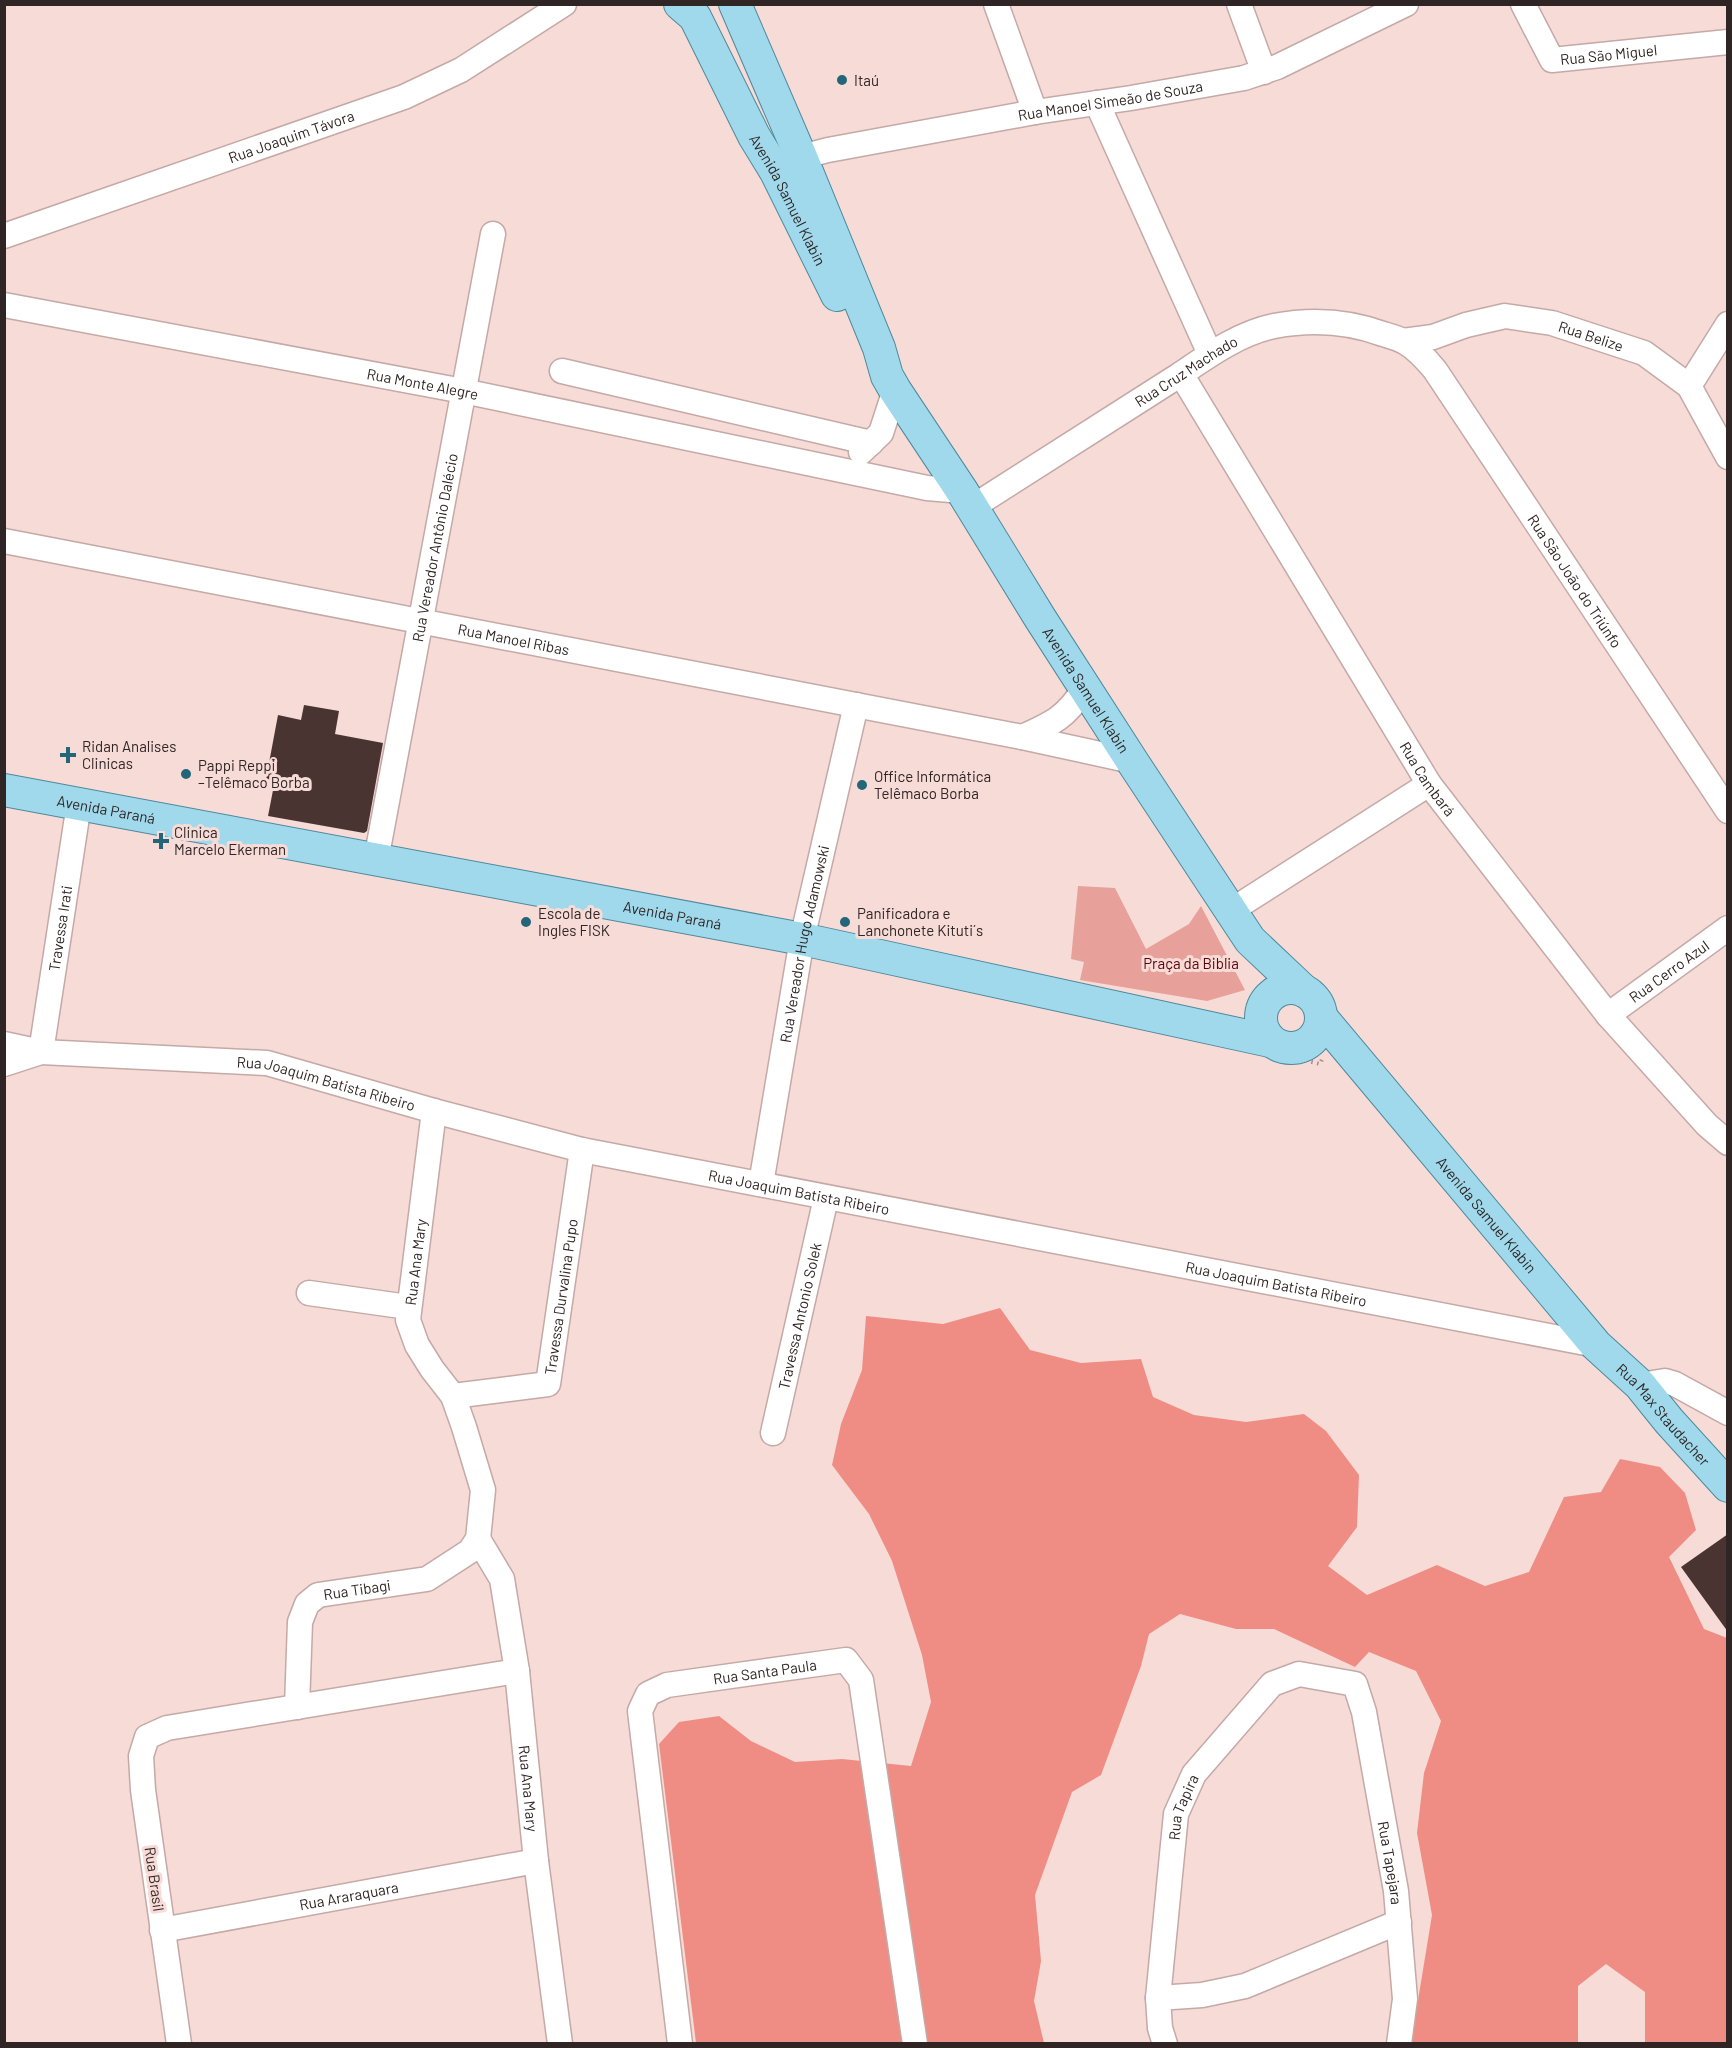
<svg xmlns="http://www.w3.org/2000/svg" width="1732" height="2048" font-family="Barlow,sans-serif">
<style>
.green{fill:#e8a19a}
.forest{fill:#ef8d84}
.building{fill:#4a3432}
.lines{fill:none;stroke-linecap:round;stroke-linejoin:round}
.minor-casing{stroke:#c4a9a6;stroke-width:27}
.major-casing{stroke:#4e899c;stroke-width:34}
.path{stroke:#a38e8c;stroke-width:4;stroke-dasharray:1.5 4.5;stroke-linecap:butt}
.minor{stroke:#fff;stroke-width:24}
.major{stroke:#9fd9eb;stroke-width:32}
.poi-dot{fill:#236579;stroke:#f7dbd7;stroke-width:2}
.labels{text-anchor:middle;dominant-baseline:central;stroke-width:6;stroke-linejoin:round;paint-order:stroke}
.street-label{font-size:15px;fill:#2f2524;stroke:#f7dbd7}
.poi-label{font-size:15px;fill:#2f2524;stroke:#f7dbd7;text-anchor:start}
.park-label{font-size:15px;fill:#5d0208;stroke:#f7dbd7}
</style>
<rect width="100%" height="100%" fill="#f7dbd7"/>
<path class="green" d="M1078 886 1115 888 1146 949 1189 924 1201 906 1245 990 1207 1001 1080 980 1084 962 1071 959Z"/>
<path class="forest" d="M1000 1308 1030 1350 1081 1363 1141 1359 1153 1397 1194 1415 1246 1422 1304 1414 1326 1431 1359 1475 1357 1527 1328 1566 1367 1595 1437 1565 1485 1586 1529 1572 1564 1497 1601 1492 1620 1459 1660 1467 1685 1493 1696 1530 1669 1557 1704 1629 1727 1638V2043H1645V1992L1606 1964 1578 1986V2042L1576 2043H1411L1432 1915 1417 1833 1424 1773 1441 1721 1416 1671 1369 1652 1355 1667 1274 1629H1236L1180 1614 1149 1634 1141 1666 1101 1775 1072 1792 1035 1895 1041 1961 1034 2001 1044 2043H696L659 1744 679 1722 719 1716 751 1741 795 1762 842 1759 911 1766 931 1702 922 1655 892 1561 869 1514 832 1465 841 1424 862 1370 866 1316 943 1324Z"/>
<path class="building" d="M304 705 339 711 335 734 383 743 367 831 364 833 268 816 275 780 266 779 278 715 301 720Z
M1728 1534V1632L1681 1567Z"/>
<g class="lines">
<defs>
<g id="minor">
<path d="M996 4 1035 112"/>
<path d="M1239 4 1264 72"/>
<path id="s1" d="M1523 4 1552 60 1728 42"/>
<path d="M1097 103 1210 354"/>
<path id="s2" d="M786 166 801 157 828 150 1035 112 1131 98 1244 78 1277 67 1406 4"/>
<path id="s3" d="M4 236 404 97 461 70 564 4"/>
<path id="s4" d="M4 305 463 391 927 488 962 491"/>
<path id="s5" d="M1403 341 1433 337 1466 325 1505 316 1552 323 1644 353 1689 386 1728 457"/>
<path d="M562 371 871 443"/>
<path id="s6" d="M1181 374 1429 784 1608 1015 1707 1125 1728 1143"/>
<path d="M1689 386 1728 324"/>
<path d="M861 452 881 433 895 390"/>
<path id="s7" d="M971 508 1181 374C1209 355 1240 333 1274 326 1311 319 1348 321 1383 334 1390 336 1398 338 1405 342 1417 349 1426 359 1435 370L1728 811"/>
<path id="s8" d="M4 541 1022 737 1132 761"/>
<path d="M1022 737C1054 723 1066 717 1085 688"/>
<path id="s9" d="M376 860 493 234"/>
<path d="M1232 910 1429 784"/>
<path id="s10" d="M1608 1015 1728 928"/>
<path id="s11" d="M4 1044 41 1052 267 1063 434 1111 582 1150 1596 1345"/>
<path id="s12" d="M4 1064 41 1052 79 804"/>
<path id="s13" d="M761 1184 802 939 856 705"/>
<path d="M309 1293 408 1307"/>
<path d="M1640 1385 1665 1381 1675 1384 1728 1413"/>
<path id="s14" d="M453 1396 548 1384 582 1150"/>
<path id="s15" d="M773 1433 826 1198"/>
<path id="s16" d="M478 1539 502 1579 517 1671 536 1861 560 2044"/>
<path id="s17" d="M297 1707 300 1622 307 1604 318 1595 427 1579 470 1551 478 1539 483 1490 464 1427 453 1396 432 1369 417 1345 408 1320 434 1111"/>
<path id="s18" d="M162 1930 536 1861"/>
<path d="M1158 1998 1202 1995 1245 1986 1399 1922"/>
<path d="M179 2044 143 1790 141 1756 147 1737 167 1728 517 1671"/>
<path id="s19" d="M680 2044 640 1711 648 1694 667 1685 846 1660 861 1680 915 2044"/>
<path id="s20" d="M1165 2044 1160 2028 1158 1998 1176 1814 1194 1774 1272 1684 1299 1674 1355 1684 1364 1712 1396 1891 1405 1999 1399 2044"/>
</g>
<g id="major">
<path id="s21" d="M680 4 695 17 754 136 776 172 837 295"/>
<path id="s22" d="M735 4 801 157 879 348 887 376 895 390 962 491 1040 618 1132 761 1250 940 1304 991"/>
<path id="s23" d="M4 790 802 939 1270 1041"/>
<circle cx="1291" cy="1018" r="30"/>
<path id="s24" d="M1321 1017 1596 1345 1640 1385 1669 1421 1728 1486"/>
</g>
</defs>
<use href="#minor" class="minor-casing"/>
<use href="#major" class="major-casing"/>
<path class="path" d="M1288 1056 1320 1064 1323 1057"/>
<use href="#minor" class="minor"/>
<use href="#major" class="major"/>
</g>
<g class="poi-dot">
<circle cx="842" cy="80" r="6"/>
<path d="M65 746h6v6h6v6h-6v6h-6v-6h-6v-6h6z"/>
<circle cx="186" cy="774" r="6"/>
<circle cx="862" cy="785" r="6"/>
<path d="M158 832h6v6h6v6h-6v6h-6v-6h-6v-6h6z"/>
<circle cx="526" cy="922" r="6"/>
<circle cx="845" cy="922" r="6"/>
</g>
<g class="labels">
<g class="street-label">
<text stroke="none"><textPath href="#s1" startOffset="120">Rua São Miguel</textPath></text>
<text stroke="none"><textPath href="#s2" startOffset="332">Rua Manoel Simeão de Souza</textPath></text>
<text stroke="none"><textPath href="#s3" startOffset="304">Rua Joaquim Távora</textPath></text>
<text stroke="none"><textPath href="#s21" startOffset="225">Avenida Samuel Klabin</textPath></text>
<text stroke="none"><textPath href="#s5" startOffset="194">Rua Belize</textPath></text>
<text stroke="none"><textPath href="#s7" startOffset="255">Rua Cruz Machado</textPath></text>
<text stroke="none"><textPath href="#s4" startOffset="426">Rua Monte Alegre</textPath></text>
<text stroke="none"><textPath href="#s9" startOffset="318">Rua Vereador Antônio Dalécio</textPath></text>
<text stroke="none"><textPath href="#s7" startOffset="783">Rua São João do Triúnfo</textPath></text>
<text stroke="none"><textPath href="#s8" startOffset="519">Rua Manoel Ribas</textPath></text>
<text stroke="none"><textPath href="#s22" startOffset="774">Avenida Samuel Klabin</textPath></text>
<text stroke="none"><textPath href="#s6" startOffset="474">Rua Cambará</textPath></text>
<text stroke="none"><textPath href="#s23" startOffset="104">Avenida Paraná</textPath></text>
<text stroke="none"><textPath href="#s23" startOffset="680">Avenida Paraná</textPath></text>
<text stroke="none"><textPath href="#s12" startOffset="164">Travessa Irati</textPath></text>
<text stroke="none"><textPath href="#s13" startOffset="244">Rua Vereador Hugo Adamowski</textPath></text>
<text stroke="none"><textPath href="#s10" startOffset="75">Rua Cerro Azul</textPath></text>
<text stroke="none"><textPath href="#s11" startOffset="326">Rua Joaquim Batista Ribeiro</textPath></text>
<text stroke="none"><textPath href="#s11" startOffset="812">Rua Joaquim Batista Ribeiro</textPath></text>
<text stroke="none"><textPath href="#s24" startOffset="258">Avenida Samuel Klabin</textPath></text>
<text stroke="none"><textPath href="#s17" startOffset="590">Rua Ana Mary</textPath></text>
<text stroke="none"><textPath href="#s11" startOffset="1298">Rua Joaquim Batista Ribeiro</textPath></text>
<text stroke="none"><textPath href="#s14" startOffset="184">Travessa Durvalina Pupo</textPath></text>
<text stroke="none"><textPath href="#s15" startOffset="120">Travessa Antonio Solek</textPath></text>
<text stroke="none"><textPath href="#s24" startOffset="525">Rua Max Staudacher</textPath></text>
<text stroke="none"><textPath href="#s17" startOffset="158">Rua Tibagi</textPath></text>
<text stroke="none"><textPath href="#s19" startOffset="474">Rua Santa Paula</textPath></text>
<text stroke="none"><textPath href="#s16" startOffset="258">Rua Ana Mary</textPath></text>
<text stroke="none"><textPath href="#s20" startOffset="240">Rua Tapira</textPath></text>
<text stroke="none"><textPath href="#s20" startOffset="663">Rua Tapejara</textPath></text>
<text transform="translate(155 1879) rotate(82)">Rua Brasil</text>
<text stroke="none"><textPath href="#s18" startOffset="190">Rua Araraquara</textPath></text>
</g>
<g class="poi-label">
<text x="854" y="80">Itaú</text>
<text x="82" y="746">Ridan Analises<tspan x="82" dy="17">Clinicas</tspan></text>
<text x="198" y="765">Pappi Reppi<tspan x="198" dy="17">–Telêmaco Borba</tspan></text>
<text x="874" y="776">Office Informática<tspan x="874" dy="17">Telêmaco Borba</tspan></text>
<text x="174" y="832">Clinica<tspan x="174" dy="17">Marcelo Ekerman</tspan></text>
<text x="538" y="913">Escola de<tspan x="538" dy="17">Ingles FISK</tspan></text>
<text x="857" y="913">Panificadora e<tspan x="857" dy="17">Lanchonete Kituti´s</tspan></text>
</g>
<g class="park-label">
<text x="1191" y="963">Praça da Biblia</text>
</g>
</g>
<rect width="1732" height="2048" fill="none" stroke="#2f2524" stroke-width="12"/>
</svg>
